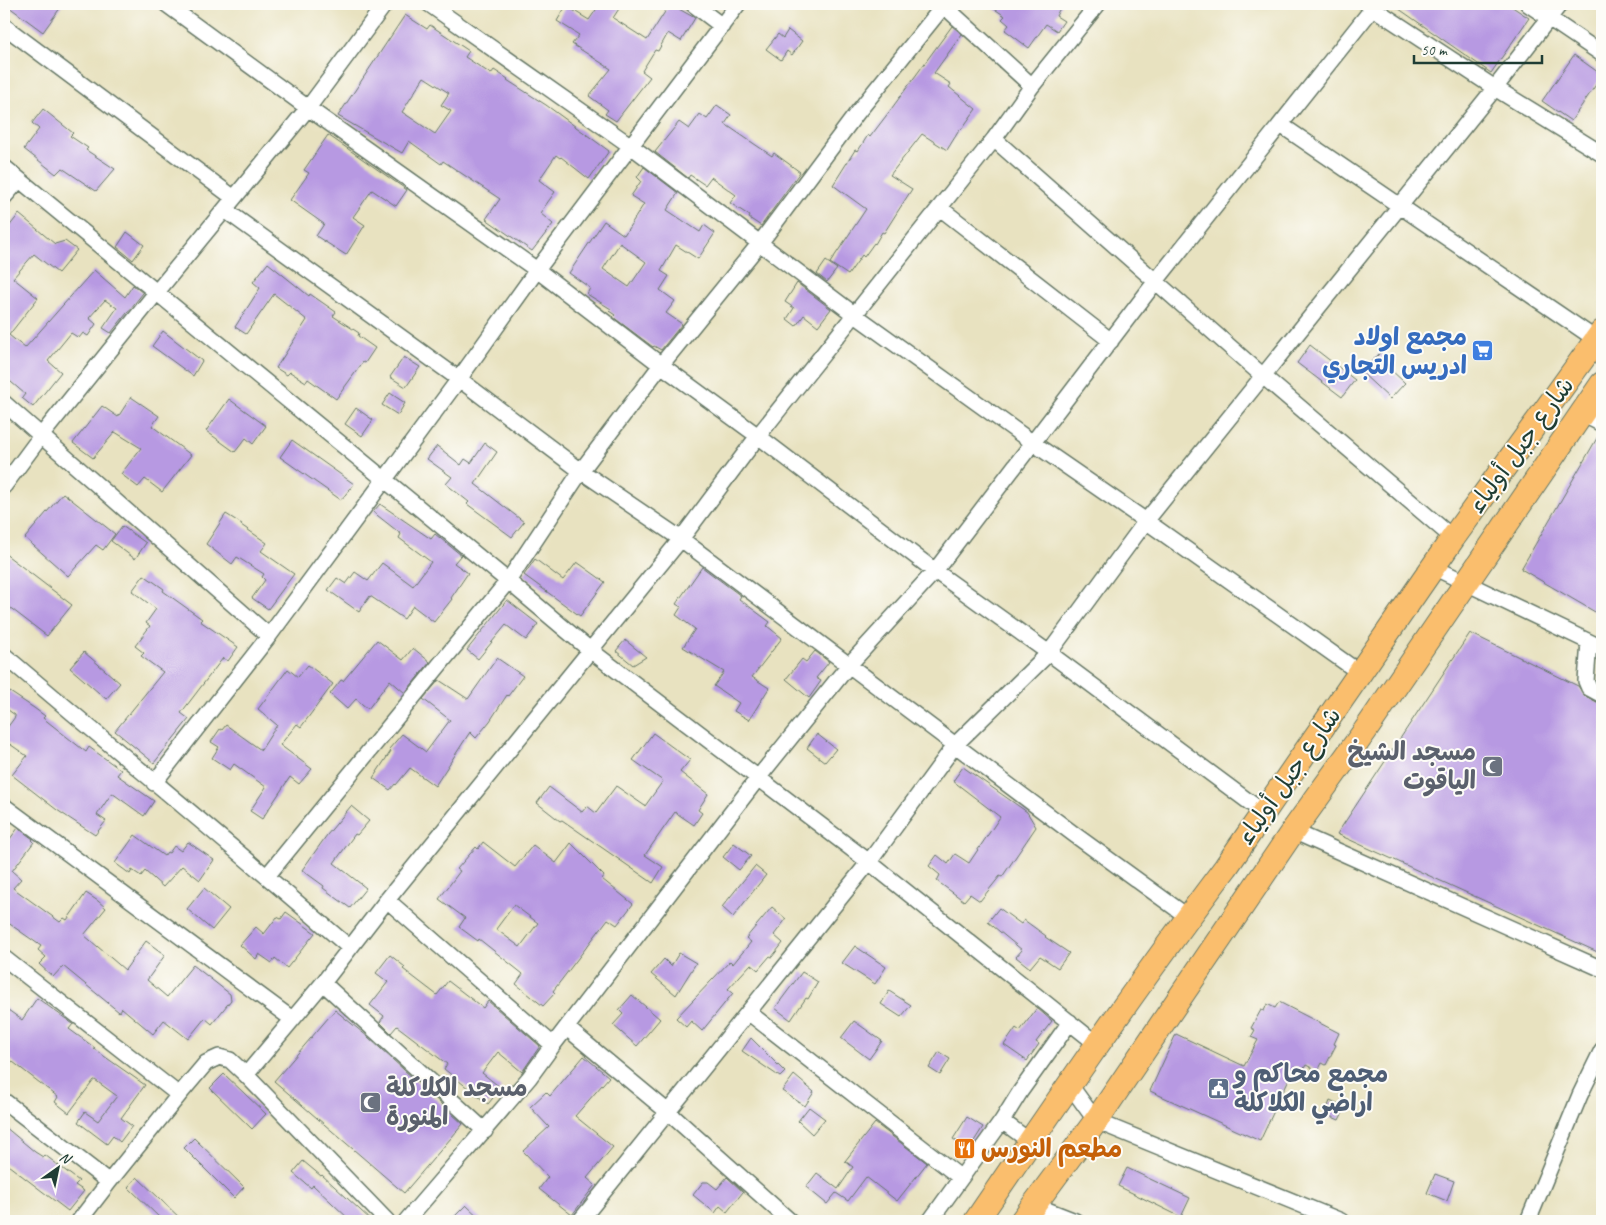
<svg xmlns="http://www.w3.org/2000/svg" width="1606" height="1225" font-family="Caveat,'Playpen Sans Arabic',sans-serif">
<style>
.building{fill:#b799e2;fill-rule:evenodd}
.lines{fill:none;stroke-linecap:round;stroke-linejoin:round}
.street-casing{stroke:#657765;stroke-width:18}
.primary-casing{stroke:#657765;stroke-width:26}
.street{stroke:#fff;stroke-width:15}
.primary{stroke:#fabe6d;stroke-width:24}
.labels{text-anchor:middle;dominant-baseline:central;stroke-width:4;stroke-linejoin:round;paint-order:stroke}
.shop-label{font-size:25px;font-weight:bold;fill:#366cbe;stroke:#fdfcf7;text-anchor:end}
.street-label{font-size:25px;fill:#1f3d34;stroke:#fdfcf7}
.worship-label{font-size:25px;font-weight:bold;fill:#5b616d;stroke:#fdfcf7;text-anchor:end}
.service-label{font-size:25px;font-weight:bold;fill:#4e5e75;stroke:#fdfcf7;text-anchor:start}
.food-label{font-size:25px;font-weight:bold;fill:#c56008;stroke:#fdfcf7;text-anchor:start}
</style>
<rect width="100%" height="100%" fill="#fdfcf7"/>
<filter id="ink" filterUnits="userSpaceOnUse"><feTurbulence type="fractalNoise" baseFrequency=".02" numOctaves="2"/><feDisplacementMap in="SourceGraphic" scale="10" xChannelSelector="R" yChannelSelector="G"/><feConvolveMatrix kernelMatrix="1 2 1 2 8 2 1 2 1" color-interpolation-filters="sRGB"/></filter>
<filter id="wash" filterUnits="userSpaceOnUse"><feTurbulence type="fractalNoise" baseFrequency=".0096" numOctaves="4" result="noise"/><feDisplacementMap in="SourceGraphic" scale="20" xChannelSelector="R" yChannelSelector="G"/><feGaussianBlur stdDeviation="1.12" result="paint"/><feColorMatrix in="noise" values="0 0 0 0 0 0 0 0 0 0 0 0 0 0 0 0 0 1.4 0 .05"/><feComposite in="paint" operator="in"/></filter>
<g filter="url(#wash)">
<rect width="100%" height="100%" fill="#e8e2c0"/>
<g id="blocks">
<path class="building" d="M5 4H63L43 32Z
M600 4H622L613 18 647 40 670 4 695 18 681 41 668 33 658 51 655 50 642 71 650 77 616 121 605 114 608 110 589 96 611 69 572 44 579 35 557 21 566 6 589 20Z
M987 4H1062L1056 16 1064 21 1057 31 1046 24 1029 48 1005 30 1009 25 1002 19 1005 16Z
M1392 4H1508L1529 18 1491 73Z
M405 15 427 29 430 25 469 51 465 57 491 74 494 70 508 79 507 80 546 105 609 151 589 179 561 157 560 158 556 155 539 180 555 192 540 213 553 224 532 251 486 219 500 199 443 161 441 164 409 141 402 153 338 116ZM424 77 449 93 441 105 451 111 435 134 402 112Z
M952 26 962 34 934 73 951 84 949 87 976 109 961 130 960 129 947 150 922 134 890 175 912 189 884 233 882 232 875 244 874 243 864 257 862 255 848 275 830 263 866 209 833 185 855 150 858 151 868 135 870 137 889 112Z
M788 30 802 41 792 55 787 51 781 60 766 49 778 34 783 38Z
M1574 55 1602 75V76L1571 121 1542 101Z
M717 105 731 115 725 124 772 156 774 153 800 172 761 226 749 218 750 216 730 203 736 195 711 177 705 185 690 175 688 178 655 152 679 122 689 129 700 114 707 119Z
M43 109 73 133 70 136 88 148 86 150 115 169 96 191 62 168 56 174 24 149 39 129 32 123Z
M328 135 407 190 396 206 372 190 353 217 365 225 346 255 316 236 324 224 290 200 309 173 304 170Z
M644 167 678 193 667 210 700 232 704 225 715 233 698 259 676 245 661 271 669 276 660 290 675 301 666 313 682 324 661 350 654 346 653 347 613 317 615 315 609 311 611 309 587 294 590 288 569 273 604 221 624 235 644 204 631 196 641 181 637 177ZM620 243 646 262 629 287 603 269Z
M19 214 55 244 65 241 77 250 58 273 34 254 13 278 38 298 9 335 25 348 94 270 125 297 133 285 143 293 111 333 103 328 117 308 105 300 89 318 96 324 88 336 83 333 79 338 71 333 48 361 61 372 33 407 22 398 25 394 4 376V233Z
M127 232 144 245 133 260 117 247Z
M826 261 837 269 827 282 817 274Z
M268 263 309 296 310 294 336 312 333 316 359 333 358 336 375 348 365 363 363 362 336 399 308 379 306 382 290 372 287 375 276 368 307 320 274 294 246 334 235 327 260 288 253 282Z
M797 283 831 309 818 326 804 315 796 326 787 319 794 308 785 302Z
M163 331 202 361 193 376 152 346Z
M1310 345 1355 380 1342 397 1297 363Z
M1381 352 1395 364 1390 369 1405 383 1390 399 1361 372Z
M404 357 420 367 406 387 390 377Z
M390 393 405 403 398 415 382 405Z
M131 397 159 416 152 426 191 455 162 492 145 479 138 487 121 474 141 448 115 432 93 458 73 443 102 406 118 417Z
M229 399 266 426 253 444 246 438 235 452 206 431Z
M356 408 373 420 362 436 345 424Z
M1600 433H1602V616L1521 569Z
M292 440 354 484 341 500 280 457Z
M485 443 497 452 475 484 524 522 512 537 467 504 469 502 446 484 452 477 427 459 437 446 461 465 465 459 471 463Z
M63 493 115 534 103 550 96 545 68 576 25 538Z
M380 504 431 539 435 534 461 555 454 563 468 573 451 598 452 599 434 622 413 606 404 619 370 596 359 612 328 590 337 578 346 584 355 572 368 581 382 563 413 586 431 562 399 538 401 534 373 512Z
M226 514 242 524 241 525 267 543 261 551 294 574 268 609 252 598 265 580 262 577 264 574 237 557 232 564 206 544Z
M122 526 146 543 135 559 111 541Z
M4 553 72 605 47 636 4 603Z
M535 559 563 580 577 562 605 582 580 616 524 575Z
M702 567 741 596 739 599 770 622 767 626 782 638 752 677 769 688 749 720 734 711 739 703 714 686 724 672 683 647 695 629 676 615 681 607 676 604Z
M144 575 164 589 163 591 202 619 200 621 238 647 228 661 223 658 181 713 189 719 154 763 115 731 163 672 141 656 144 653 135 646 150 626 146 623 156 609 132 591Z
M507 600 538 624 526 640 506 625 478 659 467 650Z
M1470 633 1578 686 1585 696 1602 704V954L1337 834Z
M377 640 403 660 413 648 430 662 405 693 390 680 368 709 356 699 347 709 330 694 341 680 343 681Z
M625 640 646 657 633 665 616 651Z
M815 651 829 662 816 678 821 681 809 698 786 679 802 659 806 662Z
M84 652 120 683 106 699 70 668Z
M497 658 523 676 508 696 507 695 490 721 476 738 470 732 435 786 410 768 396 785 395 784 390 790 373 778 391 751 389 749 402 734 426 752 450 720 423 699 439 680 468 699Z
M308 665 333 684 301 727 297 724 280 745 312 769 299 784 290 777 262 819 250 811 266 787 234 764 230 770 212 758 219 747 211 742 220 729 222 730 226 725 261 750 277 725 258 709 288 669 298 677Z
M4 688 34 708 45 716 43 718 86 752 89 747 121 770 117 775 154 801 144 816 112 793 97 815 106 821 95 835 57 810 12 775 27 756 4 740V732L15 717V715L4 707Z
M653 733 690 760 680 772 708 794 698 810 702 813 694 825 675 812 645 855 663 867 653 883 562 820 560 821 537 803 549 787 582 812 587 806 596 813 616 786 645 806 663 781 633 760Z
M817 734 836 749 825 762 807 748Z
M963 767 1027 812 1036 827 1002 877 1000 876 980 901 970 894 964 901 937 881 940 875 929 866 937 855 948 864 955 854 969 863 1000 817 953 781Z
M351 806 369 821 357 835 355 834 334 863 366 888 350 908 323 888 324 886 302 870 327 835Z
M18 828 33 839 32 840 34 842 12 871 21 879 13 888 60 922 64 918 67 920 86 893 98 901 106 908 84 935 125 970 146 941 165 955 147 980 167 997 193 965 230 994 231 1000 212 1024 205 1018 188 1039 164 1020 153 1034 122 1008 119 1012 63 966 53 977 39 964 46 957 38 950 41 946 4 920V847Z
M135 835 164 856 167 852 169 853 174 846 181 851 188 842 214 860 200 880 182 866 163 887 145 871 141 876 132 870 130 874 115 863Z
M483 842 515 867 533 845 556 863 571 843 604 876 602 879 633 904 617 925 608 919 553 991 555 993 543 1006 516 984 523 974 479 939 478 941 459 927 465 918 439 899 460 871 457 869 476 847 478 849ZM514 905 538 923 520 947 496 929Z
M734 843 751 856 739 870 723 857Z
M755 866 766 875 733 917 722 907Z
M204 888 229 909 212 930 187 909Z
M772 907 786 919 774 935 783 943 772 957 770 956 758 970 751 964 728 989 733 993 702 1031 691 1021 686 1027 676 1018 730 961 733 964 751 942 746 938Z
M999 908 1021 924 1024 920 1046 936 1045 937 1069 953 1058 968 1040 956 1030 968 1016 957 1022 950 988 922Z
M286 912 315 933 287 968 275 958 272 963 259 954 256 959 240 945 256 927 264 934 277 917 281 919Z
M855 946 886 967 875 984 842 963Z
M679 953 696 963 676 995 651 974 664 959 671 966Z
M390 955 405 967 403 969 437 995 448 981 483 1008 488 1001 540 1046 522 1072 498 1052 482 1073 501 1088 488 1104 444 1069 447 1064 397 1026 391 1033 380 1022 384 1016 370 1005 388 982 376 973Z
M802 972 818 982 808 999 806 998 791 1020 775 1008Z
M889 991 911 1005 901 1017 881 1004Z
M632 995 660 1019 637 1046 613 1025 623 1014 619 1010Z
M37 998 73 1024 69 1029 95 1048 94 1049 145 1085 121 1118 132 1126 120 1142 113 1136 107 1144 78 1122 85 1112 98 1121 117 1096 95 1080H94L69 1113 55 1102 58 1097 4 1055V1007L22 1020Z
M1279 1002 1339 1033 1334 1044 1336 1045 1326 1065 1322 1063 1318 1071 1306 1065 1303 1070 1295 1066 1260 1141 1150 1091 1176 1034 1244 1066 1258 1040 1251 1037 1255 1030 1251 1028 1261 1010 1264 1011 1267 1004 1275 1008Z
M1037 1008 1052 1021 1036 1042 1039 1044 1027 1061 1004 1045 1016 1028 1020 1031Z
M335 1010 368 1037 463 1124 404 1193 274 1081Z
M854 1021 882 1041 869 1059 841 1038Z
M751 1038 785 1072 780 1077 742 1051Z
M939 1052 950 1059 940 1075 929 1068Z
M584 1056 609 1077 575 1116 613 1147 587 1178 595 1185 572 1215 539 1189 548 1177 523 1151 549 1127 530 1107 546 1092 550 1096Z
M224 1074 266 1114 252 1129 210 1088Z
M794 1075 814 1092 805 1106 782 1091Z
M1330 1101 1345 1108 1339 1120 1325 1114Z
M809 1107 825 1119 812 1134 798 1121Z
M967 1117 983 1127 969 1149 953 1139Z
M875 1123 927 1163 897 1201 866 1177 848 1201 836 1193 827 1204 806 1187 817 1173 838 1189 853 1167 845 1161Z
M4 1126 35 1152 43 1157 45 1155 79 1181 75 1185 84 1191 68 1211 4 1162Z
M194 1138 244 1187 234 1198 184 1148Z
M303 1161 321 1176 322 1175 372 1221H351L313 1185 311 1188 293 1173Z
M1127 1168 1190 1198 1181 1217 1118 1186Z
M1435 1174 1454 1181 1447 1201 1427 1193Z
M137 1177 183 1221H163L128 1187Z
M727 1177 743 1192 727 1212 720 1206 715 1213 693 1195 703 1182H708L717 1189Z
M466 1205 483 1221H450Z"/>
</g>
</g>
<g filter="url(#ink)">
<use href="#blocks" fill-opacity="0" stroke="#657765" stroke-width="1"/>
<g class="lines">
<defs>
<path id="street" d="M166 4 308 108 537 270 661 365 758 436 935 571 1049 653 1264 813
M429 4 631 146 855 315 1033 443 1146 521 1360 673
M693 4 722 26
M942 4 1032 86
M1367 4 1495 88 1602 154
M1528 4 1602 54
M4 26 234 198
M1281 125 1597 340
M994 139 1263 376 1453 538
M4 167 508 581 590 650 869 862 1098 1045
M4 197 19 180
M940 208 1111 341
M225 210 459 379 581 471 681 539 1075 835 1188 917
M4 403 269 636
M1582 414 1602 424
M4 486 41 436 156 293 308 108 385 4
M1433 567 1602 648
M1589 642 1586 681 1589 688 1602 695
M4 655C119 753 236 849 350 948
M154 783 269 636 459 379 537 270 738 4
M4 806 292 1019
M1293 831 1602 969
M267 876 508 581 581 471 661 365 760 243 857 113 945 4
M387 900 553 1045
M4 958 179 1095
M323 983 485 1131
M748 1012 961 1178
M567 1028 668 1112 790 1221
M246 1075 323 983 387 900 681 539 758 436 994 139 1032 86 1098 4
M1070 1085 1096 1121 1341 1221
M4 1101 109 1182
M1002 1121 1031 1142
M1034 1205 1075 1221
M79 1221 109 1182 179 1095 206 1063 219 1057 230 1060 246 1075 387 1221
M406 1221 529 1078 553 1045 758 778 849 665 935 571 1156 281 1376 4
M580 1221 869 862 955 745 1049 653 1146 521 1495 88 1560 4
M930 1221 1002 1121 1020 1092 1070 1022
M1528 1221 1580 1095 1602 1050"/>
<path id="primary" d="M976 1221C1057 1102 1139 982 1226 867L1453 538 1602 332
M1022 1221 1096 1121 1293 831 1365 731 1602 384"/>
</defs>
<use href="#street" class="street-casing"/>
<use href="#primary" class="primary-casing"/>
<use href="#street" class="street"/>
<use href="#primary" class="primary"/>
</g>
</g>
<defs>
<symbol id="supermarket-square" viewBox="-11 -11 22 22"><rect x="-9" y="-9" width="18" height="18" rx="4" fill="#3f7fe0" stroke="#fdfcf7"/><path d="M-6-5.5h2.5l.6 2H6L4.5 2H-2.5L-4.4-4H-6ZM-1.5 3.2a1.3 1.3 0 1 0 .1 0ZM3 3.2a1.3 1.3 0 1 0 .1 0Z" fill="#fff"/></symbol>
<symbol id="mosque-square" viewBox="-11 -11 22 22"><rect x="-9" y="-9" width="18" height="18" rx="4" fill="#6b7280" stroke="#fdfcf7"/><path d="M3.5-4.9A6 6 0 1 0 3.5 4.9A5 5 0 1 1 3.5-4.9Z" fill="#fff"/></symbol>
<symbol id="civic-square" viewBox="-11 -11 22 22"><rect x="-9" y="-9" width="18" height="18" rx="4" fill="#5c6f8a" stroke="#fdfcf7"/><path d="M-.6-6.5H3V-4.5H.6V-3L4-1V1h2V6H-6V1h2V-1L-.6-3ZM-1.2 2.5V6h2.4V2.5Z" fill="#fff"/></symbol>
<symbol id="restaurant-square" viewBox="-11 -11 22 22"><rect x="-9" y="-9" width="18" height="18" rx="4" fill="#e8710a" stroke="#fdfcf7"/><path d="M-5-6h1v4h1v-4h1v4h1v-4h1v5L-1.5 .5V6h-2V.5L-5-1ZM5-6V6H3V1.5H1.5Q1.5-4 5-6Z" fill="#fff"/></symbol>
</defs>
<g fill-rule="evenodd">
<use href="#supermarket-square" x="1470" y="338" width="25" height="25"/>
<use href="#mosque-square" x="1480" y="754" width="25" height="25"/>
<use href="#civic-square" x="1206" y="1076" width="25" height="25"/>
<use href="#mosque-square" x="358" y="1090" width="25" height="25"/>
<use href="#restaurant-square" x="952" y="1136" width="25" height="25"/>
</g>
<g class="labels">
<g class="shop-label">
<text x="1467" y="337">مجمع اولاد<tspan x="1467" dy="29">ادريس التجاري</tspan></text>
</g>
<g class="street-label">
<text transform="translate(1521 445) rotate(-54)">شارع جبل أولياء</text>
<text transform="translate(1289 776) rotate(-55)">شارع جبل أولياء</text>
</g>
<g class="worship-label">
<text x="1476" y="752">مسجد الشيخ<tspan x="1476" dy="29">الياقوت</tspan></text>
<text x="386" y="1088" text-anchor="start">مسجد الكلاكلة<tspan x="386" dy="29">المنورة</tspan></text>
</g>
<g class="service-label">
<text x="1234" y="1074">مجمع محاكم و<tspan x="1234" dy="29">اراضي الكلاكلة</tspan></text>
</g>
<g class="food-label">
<text x="981" y="1149">مطعم النورس</text>
</g>
</g>
<rect width="1606" height="1225" fill="none" stroke="#fdfcf7" stroke-width="20"/>
<g transform="translate(58 1168) rotate(33)" stroke="#fdfcf7" stroke-width="4" paint-order="stroke">
<path d="M0-4L9 19L0 12L-9 19Z" fill="#1f3d34"/>
<text y="-8" font-size="14" font-weight="bold" text-anchor="middle" fill="#1f3d34">N</text>
</g>
<path d="M1414 55v8h128v-8" fill="none" stroke="#1f3d34" stroke-width="2.5"/>
<text x="1421" y="55" font-size="15" fill="#1f3d34" stroke="#fdfcf7" stroke-width="4" paint-order="stroke">50 m</text>
</svg>
